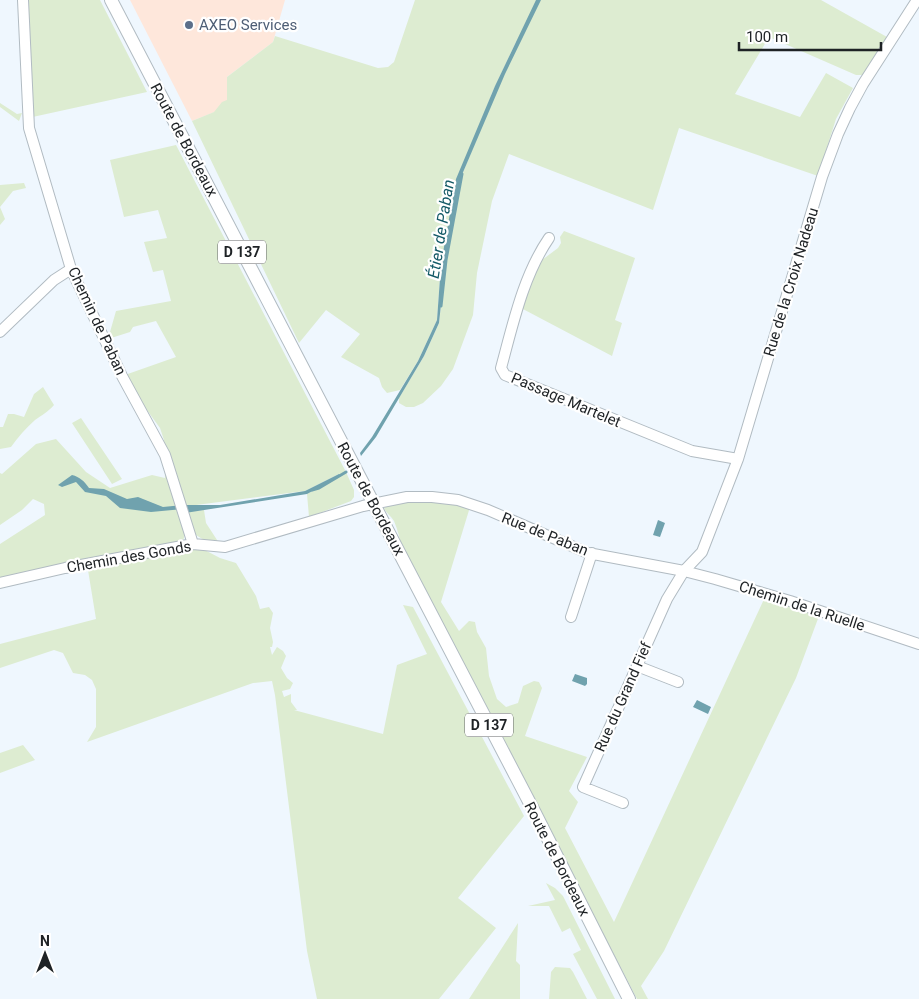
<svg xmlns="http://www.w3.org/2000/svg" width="919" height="999" font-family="Roboto,sans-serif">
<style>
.industrial{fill:#fee7db}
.green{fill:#ddecd1;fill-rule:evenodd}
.water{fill:#70a2ae}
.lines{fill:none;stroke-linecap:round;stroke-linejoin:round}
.stream{stroke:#70a2ae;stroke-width:3}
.minor-casing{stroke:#b1bbc2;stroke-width:12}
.major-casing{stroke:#b1bbc2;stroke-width:14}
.minor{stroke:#fff;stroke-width:10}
.major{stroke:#fff;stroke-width:12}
.service-dot{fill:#5c6f8a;stroke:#fff;stroke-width:2}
.labels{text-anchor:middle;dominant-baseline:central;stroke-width:4.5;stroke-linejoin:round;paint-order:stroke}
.shield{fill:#fff;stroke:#626466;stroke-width:1}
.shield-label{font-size:14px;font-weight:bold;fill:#1e2225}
.service-label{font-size:15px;fill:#4e5e75;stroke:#fff;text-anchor:start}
.street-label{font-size:15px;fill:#1e2225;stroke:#fff}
.water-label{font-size:16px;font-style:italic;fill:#145a67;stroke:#fff}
</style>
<rect width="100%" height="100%" fill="#eff7fe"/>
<path class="industrial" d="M130 0H285L273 42 227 77V107L192 121Z"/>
<path class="green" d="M23 0H100L147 92 28 118Z
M415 0H821L887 37 863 75H856L769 37 735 94 800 117 826 73 853 88 836 119 818 176 679 128 653 210 509 154 492 201 477 273 473 315 453 369 441 386 423 403 414 407H406L399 403V398L424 356 439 323 446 260 441 264 437 320 418 361 400 390 387 393 382 387 379 378 341 357 360 334 326 310 299 343 192 121 214 112 222 102 227 100V77L273 42 275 36 378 68 388 67 394 62ZM516 42V43L454 194 492 93Z
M0 103 17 114 22 113 19 121 0 107Z
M176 145 346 472 354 490V497L351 501 309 517 307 494 340 476 339 474 305 491 196 505 194 511 204 510 206 523 219 543C206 541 196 538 188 527L182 543 0 578V544L45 515 44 504 33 499 22 510 0 525V473L2 474 36 444 56 439 86 472 110 488 152 475 165 478 164 440 160 428 122 376 176 357 156 321 133 327 130 332 108 339 116 311 171 301 163 270 153 272 144 242 167 238 158 210 124 217 110 160Z
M24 183 26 188 13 191 0 207 5 219 0 225V185Z
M564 231 635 258 615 320 622 323 612 356 521 308 538 263 558 248 561 243 560 237Z
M43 387 54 405C48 412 42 415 35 420 26 428 18 437 11 447L0 449V427H3L8 414H14L24 417 34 394Z
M81 418 122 479 112 484 72 423Z
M442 501 470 507 441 602 459 631 469 621 475 622 477 632 486 648 489 676 497 699 506 707 518 703 523 686 534 681 539 682 542 688 525 736 587 757 569 791 578 802 565 828 614 922 765 597 819 616 796 678 664 951 641 986 648 999H637L402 549C400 540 398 530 394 521 391 516 386 513 384 508 399 498 425 501 442 501Z
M197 546 220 558 236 563 256 596 260 609 269 607 273 613 270 628 273 642 272 647H270L272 655 277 647 283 651 286 656 281 668 287 678 293 683 290 689 282 691 284 697 291 694V702L297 710H294L383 734 397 665 427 654 403 605 413 607 524 816 458 898 496 928 439 999H317L307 951 275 695 272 681 253 683 87 742 96 727V689L92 680 85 675 73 673 63 653 54 650 0 668V644L96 619 87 564Z
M23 745 35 760 0 773V753Z
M546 883 555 888 563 896 615 999H597L573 954 581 950 570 928 562 932 549 906H528L555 900Z
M518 923 516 961 520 965V999H469Z
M555 967 570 968 573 972 587 999H549L551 972Z"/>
<path class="water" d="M536 0H541L505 74 461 177 447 250 439 323 424 356 376 437 361 456 360 453 372 437 418 361 437 320 441 264 456 179 495 86Z
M339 474 341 476 307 494 185 513 183 509 151 512 120 508 106 496 85 492 76 482 62 487 58 485 72 475C80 477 84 481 89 488L104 489 127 499 138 497 163 507 183 505H220L305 491Z
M658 520 665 523 660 537 653 535Z
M575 674 587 678V684L585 686 572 681Z
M697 700 711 707 708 714 693 707Z"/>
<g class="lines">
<path class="stream" d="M441 306 446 260 462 174
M312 490 319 488 346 472"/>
<defs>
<path id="minor" d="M23 0 29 128 71 269 122 376 165 455 193 544
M549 238C523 276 513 324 501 368L505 375 692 451 738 459
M0 332 54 280 71 269
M0 583 65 568 193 544 225 547 363 506 407 497H432L458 500 488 510 588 553 684 571 715 579 790 601 919 644
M571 617 592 553
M637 666 678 682
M623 803 583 787 667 599 684 571 702 552 738 459 822 177 838 134 850 108 863 84 917 0"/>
<path id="major" d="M111 0 535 813 629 999"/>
</defs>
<use href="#minor" class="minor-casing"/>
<use href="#major" class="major-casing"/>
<use href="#minor" class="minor"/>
<use href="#major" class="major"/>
</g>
<circle class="service-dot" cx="189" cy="25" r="5"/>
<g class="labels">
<g class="shield">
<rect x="218" y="240.5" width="48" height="23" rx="4"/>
<rect x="465" y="713.5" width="48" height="23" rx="4"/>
</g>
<g class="shield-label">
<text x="242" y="252">D 137</text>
<text x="489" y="725">D 137</text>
</g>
<g class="service-label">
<text x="199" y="25">AXEO Services</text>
</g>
<g class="street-label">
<text transform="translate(184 140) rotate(62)">Route de Bordeaux</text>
<text transform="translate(791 282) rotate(-73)">Rue de la Croix Nadeau</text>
<text transform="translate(97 321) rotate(65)">Chemin de Paban</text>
<text transform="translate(566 400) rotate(23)">Passage Martelet</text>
<text transform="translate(371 499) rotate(62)">Route de Bordeaux</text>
<text transform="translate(545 534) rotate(22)">Rue de Paban</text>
<text transform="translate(129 557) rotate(-10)">Chemin des Gonds</text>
<text transform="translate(802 606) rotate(18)">Chemin de la Ruelle</text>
<text transform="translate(623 697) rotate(-66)">Rue du Grand Fief</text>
<text transform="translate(557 859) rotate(63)">Route de Bordeaux</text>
</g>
<g class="water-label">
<text transform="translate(441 229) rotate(-81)">Étier de Paban</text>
</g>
</g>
<g transform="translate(45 954)" stroke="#ffffff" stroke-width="4" paint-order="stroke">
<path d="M0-4L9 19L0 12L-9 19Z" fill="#1e2225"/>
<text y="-8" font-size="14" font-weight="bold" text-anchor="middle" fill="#1e2225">N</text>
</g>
<path d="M739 42v8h142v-8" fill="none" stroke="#1e2225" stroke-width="2.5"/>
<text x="746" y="42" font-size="15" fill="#1e2225" stroke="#ffffff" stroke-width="4" paint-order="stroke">100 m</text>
</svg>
